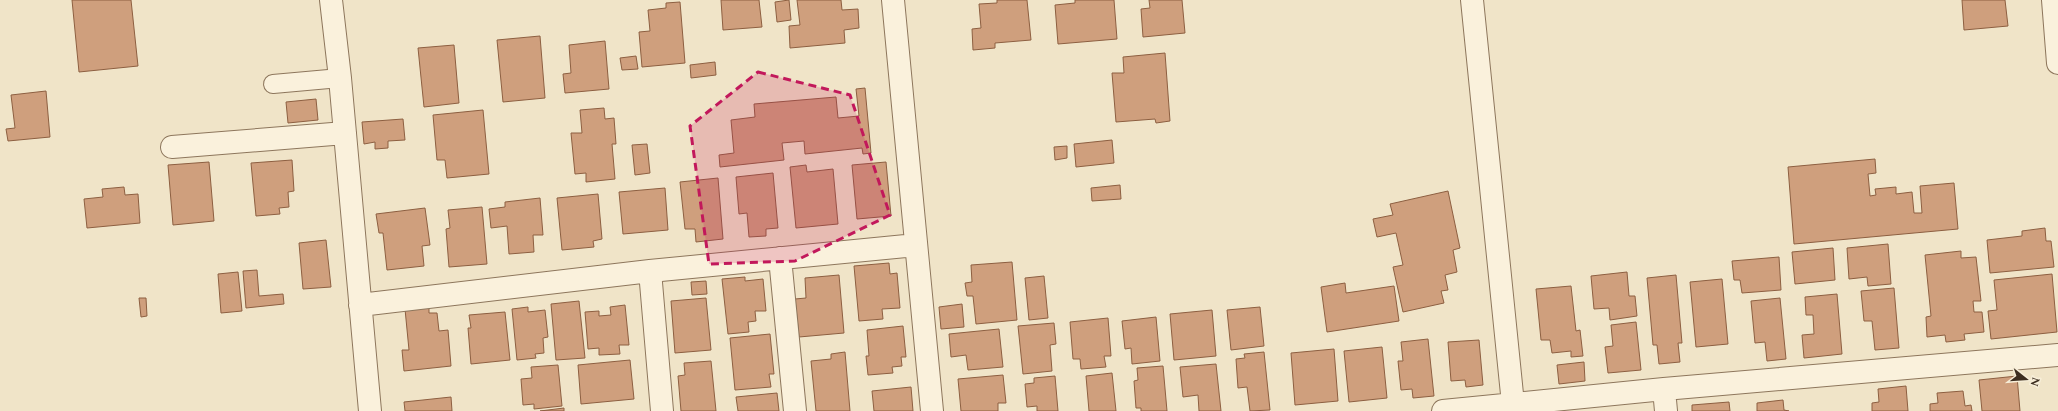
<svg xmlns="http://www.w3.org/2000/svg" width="2058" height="411" font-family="Spectral,serif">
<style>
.building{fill:#cf9f7d;stroke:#8d5f41}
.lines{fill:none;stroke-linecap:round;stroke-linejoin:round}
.lane-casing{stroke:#8d765c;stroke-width:20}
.street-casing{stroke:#8d765c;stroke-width:24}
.lane{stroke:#faf1dc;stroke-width:18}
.street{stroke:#faf1dc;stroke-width:22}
.marked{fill:#c2185b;fill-opacity:0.2;stroke:#c2185b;stroke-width:3;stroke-dasharray:8 5;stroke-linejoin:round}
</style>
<rect width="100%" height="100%" fill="#f0e4c8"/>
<path class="building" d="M72 0H131L138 66 79 72Z
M721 0H759L762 27 723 30Z
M789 0 791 20 777 22 775 2Z
M797 0H841L842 10 858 9 859 28 844 30 845 43 790 48 789 26 800 25Z
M997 0H1027L1031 40 995 43V48L973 50 972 29 981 28 979 4 997 3Z
M1075 0H1114L1117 39 1058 44 1055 5 1075 3Z
M1149 0H1182L1185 33 1143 37 1141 9 1150 8Z
M1962 0H2005L2008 26 1964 30Z
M680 2 685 63 642 67 639 32 650 31 648 10 666 8V3Z
M540 36 545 98 503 102 497 40Z
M605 41 609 89 565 93 563 74 571 73 569 45Z
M454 45 459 103 424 107 418 48Z
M1165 53 1170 121 1156 123 1155 119 1116 122 1112 73H1124L1123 57Z
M636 56 638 69 622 70 620 58Z
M715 62 716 75 691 78 690 65Z
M865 88 871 153 863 154 862 148 805 154 804 141 782 143 784 160 720 167 719 155 734 153 731 120 755 117 754 104 836 97 838 118 859 116 856 89Z
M46 91 50 137 8 141 6 129 15 128 11 95Z
M316 99 318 120 288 123 286 102Z
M604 108 605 119 614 118 616 144H612L615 179 586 182V173L575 174 571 133H582L580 110Z
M483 110 489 174 447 178 445 160H437L433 115Z
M403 119 405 140 388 141V148L375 149V142L364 144 362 122Z
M1112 140 1114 163 1076 167 1074 144Z
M647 144 650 173 635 175 632 145Z
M1067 146V158L1055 160 1054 147Z
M1875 159 1876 173 1868 174 1870 196 1876 195 1875 189 1896 187V194L1912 192 1914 213H1922L1920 186 1954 183 1958 229 1794 244 1788 167Z
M292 160 294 191 288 192 289 207 279 208 280 214 256 216 251 163Z
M209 162 214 221 173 225 168 165Z
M886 162 891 216 857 219 852 165Z
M806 165 807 172 833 169 838 224 796 228 790 167Z
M773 173 778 228 766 229V236L749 237 747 213 739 214 736 177Z
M718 178 723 239 696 242 695 229H685L680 182Z
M1120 185 1121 199 1092 201 1091 188Z
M124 187 125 195 138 194 140 223 87 228 84 199 103 197 102 189Z
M665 188 668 230 623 234 619 192Z
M1448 191 1460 248 1453 250 1457 272 1445 275 1448 290 1441 291 1444 303 1403 312 1393 267 1403 265 1396 233 1377 237 1373 219 1393 215 1390 204Z
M598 194 602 239 593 241 594 247 562 250 557 198Z
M540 198 543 235H533L534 252 509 254 507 226 491 228 489 209 505 207V202Z
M482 207 487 264 449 267 446 229 450 228 448 210Z
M425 208 430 245 422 246 424 266 387 270 383 233H379L376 214Z
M2045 228 2046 241H2051L2054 267 1990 273 1987 240 2022 236V231Z
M326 240 331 287 303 289 299 243Z
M1888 244 1891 284 1868 286 1867 277 1849 279 1847 248Z
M1833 248 1835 280 1795 284 1792 252Z
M1961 251V258L1976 257 1981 301H1973L1974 312H1982L1984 332 1964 334 1965 340 1946 342 1945 335 1927 337 1926 317 1931 316 1925 255Z
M1779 257 1781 290 1742 293 1740 280H1734L1732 261Z
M1012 262 1017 320 976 324 973 296H967L965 283 972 282 971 265Z
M889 263 890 274 897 273 900 308 882 309 883 319 859 321 854 266Z
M257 270 259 296 283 294 284 304 246 308 243 271Z
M238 272 242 311 221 313 218 274Z
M1627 272 1629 296H1635L1637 316 1610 320 1609 308 1594 309 1591 276Z
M2052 274 2057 332 1991 339 1988 311 1997 310 1994 280Z
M839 275 844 333 799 337 795 299 806 298 805 278Z
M1676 275 1682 343H1678L1680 362 1659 364 1657 345H1653L1647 278Z
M1044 276 1048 318 1029 320 1025 278Z
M745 277V281L763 279 766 311H755L756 321 748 322 749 332 728 334 722 279Z
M1722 279 1728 344 1696 347 1690 282Z
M706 281 707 294 692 295 691 282Z
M1345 283 1346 293 1394 286 1399 321 1327 332 1321 287Z
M1571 286 1576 331 1580 330 1583 356 1571 357V351L1552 353 1550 340H1541L1536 289Z
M1894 288 1899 348 1875 350 1872 321H1864L1861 291Z
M1837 294 1842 354 1804 358 1802 335 1814 334 1813 315H1806L1805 297Z
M139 298H146L147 316 141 317Z
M706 298 711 350 675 353 671 301Z
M1780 298 1786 359 1767 361 1765 342 1755 343 1751 301Z
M579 301 585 358 556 360 551 304Z
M962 304 964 327 941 329 939 307Z
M625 305 629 345H619L620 354 599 355V348L588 349 585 312 599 311V316L611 315 610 307Z
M429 306V313H437L439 331 448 330 451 366 404 371 402 350H409L405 309Z
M528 307V312L545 310 548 337 543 338 544 353 535 354 536 358 517 360 512 309Z
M1260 307 1264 346 1231 350 1227 310Z
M1212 310 1216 356 1174 360 1170 314Z
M505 312 510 360 471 364 468 328H471L469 315Z
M1156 317 1160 361 1132 364 1131 348 1125 349 1122 321Z
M1108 318 1111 356H1104L1106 367 1081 369 1080 359H1073L1070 322Z
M1636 322 1641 370 1608 373 1605 347 1613 346 1611 325Z
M1054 323 1056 344 1050 345 1052 371 1023 374 1018 326Z
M903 326 906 357H901L902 366 892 367 893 373 868 375 866 356H869L867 330Z
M999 329 1003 367 968 370 966 355 951 357 949 334Z
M770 334 774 374H769L771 387 735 390 730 338Z
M1428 339 1434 396 1413 398 1412 389 1401 390 1398 361H1403L1401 342Z
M1479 340 1483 385 1466 387 1465 380 1451 381 1448 342Z
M1382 347 1387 398 1349 402 1344 351Z
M1334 349 1338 401 1295 405 1291 353Z
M845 352 850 411H816L811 361 831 359V354Z
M1264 352 1270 410 1250 411 1247 387 1238 388 1236 359 1245 358 1244 354Z
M630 360 634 399 581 404 578 365Z
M711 361 716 411H681L678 376 685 375 684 363Z
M1584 362 1585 381 1559 384 1557 365Z
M1216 364 1221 411H1199L1198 395 1183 397 1180 367Z
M558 365 562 406 534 409V404L523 405 521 379 532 378 531 367Z
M1163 366 1167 411H1141V408H1136L1134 381 1138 380 1137 368Z
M1112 373 1116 411H1089L1086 376Z
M1003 375 1006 403H998V411H961L958 379Z
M1055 376 1058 411H1037V406L1027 407 1025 384 1034 383V378Z
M2017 376 2020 411H1982L1979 380Z
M1906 386 1908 411H1872V403L1879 402 1878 389Z
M911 387 913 411H874L872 391Z
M1963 391 1965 406 1971 405 1972 411H1930V404L1938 403 1937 393Z
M777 393 779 411H738L736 397Z
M451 397 452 411H405L404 402Z
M1783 400 1784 410 1789 411H1757V403Z
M1729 402 1730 411H1692V405Z
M564 408V411H540Z"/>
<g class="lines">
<defs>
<path id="lane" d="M273 84 340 78"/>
<path id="street" d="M331 0 340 78 370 411
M893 0 932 411
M1472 0 1513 404
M2053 0 2058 63
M172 147 345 133
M780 258 795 411
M650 271 662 411
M360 305 650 271 916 245
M1664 389 1666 411
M1443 411 1664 389 2058 355"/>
</defs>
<use href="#lane" class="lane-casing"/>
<use href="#street" class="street-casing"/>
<use href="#lane" class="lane"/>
<use href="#street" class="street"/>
</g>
<path class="marked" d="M758 72 850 95 890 215 795 261 709 264 690 126Z"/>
<g transform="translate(2026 379) rotate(107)" stroke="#f7eed8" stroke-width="3" paint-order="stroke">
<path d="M0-3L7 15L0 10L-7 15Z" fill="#3d2e20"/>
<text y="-6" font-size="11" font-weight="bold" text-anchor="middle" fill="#3d2e20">N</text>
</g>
</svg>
